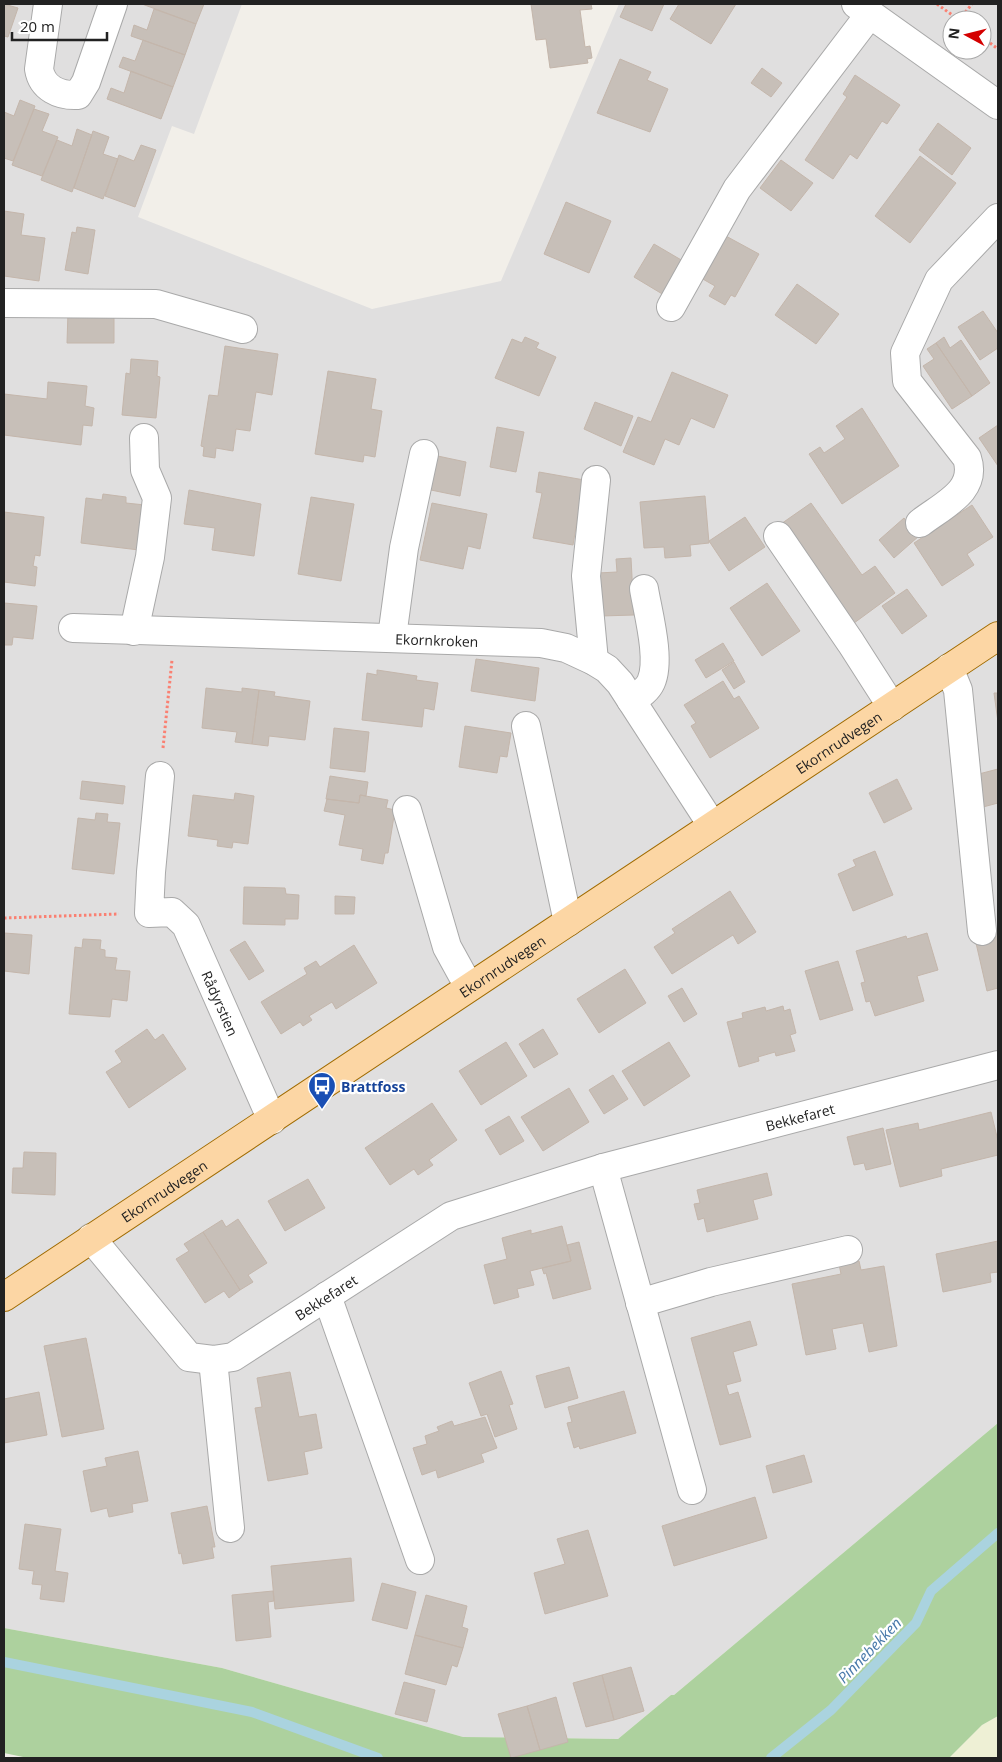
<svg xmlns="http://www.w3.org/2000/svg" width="1002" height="1762" font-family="'Open Sans',sans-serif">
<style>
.residential{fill:#e0dfdf;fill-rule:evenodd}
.farmland{fill:#eef0d5}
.forest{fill:#add19e}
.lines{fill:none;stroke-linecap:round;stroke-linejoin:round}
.stream{stroke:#aad3df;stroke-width:10}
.building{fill:#c7bfb8;stroke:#c4b6ab}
.minor-casing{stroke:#a9a9a9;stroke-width:30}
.major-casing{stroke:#a06b00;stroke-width:30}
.path{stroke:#fa8072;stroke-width:3;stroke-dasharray:2.5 2.5;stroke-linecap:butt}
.minor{stroke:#fff;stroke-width:28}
.major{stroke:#fcd6a4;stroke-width:28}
.labels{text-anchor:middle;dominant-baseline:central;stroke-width:4.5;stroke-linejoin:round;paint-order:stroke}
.street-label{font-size:14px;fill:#222;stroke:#fff}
.transit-label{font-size:14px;font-weight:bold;fill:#164399;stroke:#fff;text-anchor:start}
.water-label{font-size:15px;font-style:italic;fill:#4a7aab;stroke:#fff}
</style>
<rect width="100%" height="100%" fill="#f2efe9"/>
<path class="residential" d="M4 4H242L194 134 172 126 138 217 372 309 501 281 619 4H998V1423L674 1695H671L618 1739 463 1737 222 1668 4 1628ZM952 20H982V50H952Z"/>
<path class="farmland" d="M998 1716V1758H949L982 1725Z"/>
<path class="forest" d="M998 1423V1716L982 1725 949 1758H28L4 1753V1628L222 1668 463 1737 618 1739 671 1695H674Z"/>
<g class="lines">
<path class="stream" d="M4 1662 252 1712 378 1758
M771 1758 831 1710 916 1623 931 1591 998 1533"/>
</g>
<path class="building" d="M4 4 18 8 8 37 4 36Z
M142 4H204L196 24Z
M531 4H591L592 9 580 10 585 47 590 46 592 58 587 59 588 63 550 68 546 39 536 40Z
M626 4H664L652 31 620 17Z
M679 4H736L711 44 670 19Z
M154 9 196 24 185 55 131 36 134 25 147 30Z
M143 40 185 55 173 87 119 67 123 57 135 61Z
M620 59 651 72 647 80 668 89 650 132 597 113Z
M762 68 782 83 771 97 751 83Z
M131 71 173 87 161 119 107 99 111 88 124 93Z
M855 75 900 105 887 124 882 121 857 159 850 154 833 179 805 160 847 97 843 94Z
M20 100 35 106 13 161 4 158V112L14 116Z
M34 109 49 114 42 131 58 137 42 176 12 165Z
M938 123 971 148 952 175 919 150Z
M77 129 92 135 72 192 41 180 57 140 72 146Z
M93 131 109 137 103 154 118 159 103 199 74 188Z
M141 145 156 150 135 207 105 196 119 155 134 161Z
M920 156 956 183 910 243 875 216Z
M781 160 813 183 791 211 760 188Z
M566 202 611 221 589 273 544 254Z
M4 211 24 214 21 235 45 238 39 281 4 276Z
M77 227 95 230 88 274 65 270 72 232 76 233Z
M724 235 759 254 735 297 731 295 725 305 709 296 715 286 701 278Z
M654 244 683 261 664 295 634 277Z
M797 284 839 314 816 344 775 315Z
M983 311 998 333V348L980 360 958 327Z
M68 312H114V343H67Z
M525 337 539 343 536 348 556 357 539 396 495 378 512 339 522 343Z
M944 337 950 348 961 340 990 383 972 396 936 343Z
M936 343 972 396 952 409 923 366 934 359 927 349Z
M225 346 278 354 272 395 256 392 250 431 236 429 233 451 216 448 215 458 203 456 204 447 201 446 209 395 218 396Z
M131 359 158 361 157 376 160 377 156 418 122 415 126 373 130 374Z
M328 371 376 379 371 409 382 411 375 457 364 455 363 462 315 454Z
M672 372 728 395 714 428 691 418 679 445 665 439 654 465 623 452 638 417 651 422Z
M48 382 87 386 85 406 94 408 92 426 83 425 81 445 4 435V394L47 399Z
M595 402 633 416 621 446 584 429Z
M862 408 899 466 842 504 809 454 820 447 824 453 845 439 836 426Z
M998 425V466L979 438Z
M497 427 524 432 516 472 490 467Z
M433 455 466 462 460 496 426 489Z
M539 472 590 481 580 503 573 545 533 538 542 493 536 492Z
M189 490 261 504 254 556 212 550 215 528 184 524Z
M103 494 126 497V503L145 505 139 550 81 543 86 498 102 500Z
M705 496 709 543 690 545 691 556 665 558 664 547 644 548 640 502Z
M311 497 354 504 341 581 298 574Z
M432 503 487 514 480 549 468 546 463 569 420 560Z
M811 503 862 575 875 566 895 593 850 626 778 526Z
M972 505 993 537 967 554 974 565 942 586 914 543Z
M4 512 44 517 40 556 35 555 33 566 37 567 35 586 4 582Z
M745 517 765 547 729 571 709 541Z
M904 518 919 536 894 558 879 540Z
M631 558 634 615 601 616 598 573 617 572 616 559Z
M767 583 800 631 762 656 730 608Z
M907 589 927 616 902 634 882 606Z
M4 603 37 606 33 639 13 637 12 645H4Z
M723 643 734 661 706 678 695 660Z
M476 659 539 668 535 701 471 691Z
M734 662 745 682 734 689 722 670Z
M377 670 417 676 416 680 438 683 434 710 424 708 422 727 362 720 367 673 377 675Z
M723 681 734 699 739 696 759 728 710 758 691 726 696 723 684 705Z
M206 688 242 692V688L259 690 252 744 235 742 237 732 202 728Z
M259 690 275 692 274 696 310 701 305 740 269 736 268 746 252 744Z
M994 693H998V722Z
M465 726 511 733 507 757 500 756 497 773 459 767Z
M334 728 369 732 365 772 330 768Z
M998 769V803L983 807 975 775Z
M330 776 368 782 366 796 360 795 359 803 326 799Z
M897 779 912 809 884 823 869 793Z
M82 781 125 786 123 804 80 799Z
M235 793 254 796 248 844 233 842 232 848 217 846 218 840 188 836 193 795 234 800Z
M360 795 388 800 386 808 395 810 388 853H385L383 864 361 860 363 849 339 845 345 815 324 811 327 799 359 803Z
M96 813 108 814 107 822 120 823 114 874 72 869 78 818 95 820Z
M875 851 893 895 853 911 838 874 856 866 853 860Z
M244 887 285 888 286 894 299 895 298 919H285V925L243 924Z
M730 891 756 932 738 944 733 935 672 974 654 947 675 933 672 929Z
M335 896 355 897 354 914H335Z
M998 930V988L987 991 976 943 993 938 992 932Z
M4 933 32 935 29 974 4 971Z
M927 933 938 970 917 976 924 1001 875 1016 870 1001 866 1002 861 983 865 982 856 951 906 936 907 939Z
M83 939 101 940 100 949 105 950V957L117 958 115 970 130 971 127 1001 112 999 110 1017 69 1014 75 947 82 948Z
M245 941 264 971 249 980 230 950Z
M354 945 377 983 336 1009 332 1002 309 1016 312 1020 303 1026 300 1022 281 1034 261 1002 307 974 304 968 316 961 320 967Z
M838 961 853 1010 820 1020 805 971Z
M625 969 646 1003 599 1033 577 999Z
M682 988 697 1014 684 1022 668 996Z
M783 1006 784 1011 790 1009 796 1033 790 1035 795 1051 776 1056 775 1052 758 1057 759 1061 739 1067 727 1022 743 1018 742 1013 765 1007 766 1011Z
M147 1029 155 1040 163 1034 186 1069 129 1108 106 1072 122 1062 115 1051Z
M543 1029 558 1054 534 1068 519 1044Z
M506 1042 527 1076 481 1105 459 1071Z
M669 1042 690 1076 644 1106 622 1071Z
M613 1075 628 1099 604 1114 589 1090Z
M569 1088 589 1122 543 1151 521 1117Z
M432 1103 457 1140 429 1160 433 1165 418 1175 414 1169 390 1185 365 1148Z
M991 1112 998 1141V1155L941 1169 942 1176 900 1187 886 1130 918 1123 919 1130Z
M509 1116 524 1141 500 1155 485 1130Z
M883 1128 891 1164 866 1170 864 1163 854 1165 847 1137Z
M24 1152 56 1153 55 1195 12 1193 13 1168H23Z
M767 1173 772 1195 753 1200 758 1219 707 1232 704 1218 698 1220 694 1204 700 1203 697 1190Z
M308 1179 325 1208 285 1231 268 1201Z
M238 1219 267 1263 248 1275 253 1282 240 1290 203 1232 222 1220 226 1227Z
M562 1226 571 1261 530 1271 534 1285 517 1289 519 1297 494 1304 484 1265 507 1259 502 1238 531 1230V1234Z
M203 1232 240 1290 229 1298 224 1291 205 1303 176 1259 189 1251 184 1244Z
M998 1241V1272L990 1273 991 1282 943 1292 936 1254Z
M579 1242 591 1289 553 1299 546 1273 544 1274 542 1268 571 1261 567 1245Z
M859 1261 861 1270 884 1266 897 1346 869 1352 863 1323 832 1329 836 1349 806 1355 792 1284 841 1274 839 1264Z
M750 1321 757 1345 733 1352 741 1381 726 1385 729 1395 738 1392 751 1437 720 1445 691 1338Z
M86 1338 104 1429 62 1437 44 1346Z
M569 1367 578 1398 545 1408 536 1376Z
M501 1371 513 1404 509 1405 517 1429 495 1437 487 1414 481 1416 469 1383Z
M290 1372 299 1417 316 1414 322 1448 304 1452 308 1474 268 1481 255 1408 262 1407 257 1378Z
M624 1391 636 1433 580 1449 579 1446 574 1448 567 1423 572 1422 568 1407Z
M39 1392 47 1435 4 1443V1399Z
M485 1417 497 1448 481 1454 484 1462 438 1478 436 1470 422 1475 413 1448 427 1444 425 1436 439 1431 437 1427 452 1421 454 1426Z
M138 1451 148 1501 132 1504 133 1512 109 1517 107 1508 91 1512 83 1471 107 1466 105 1458Z
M804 1455 812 1482 773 1493 766 1466Z
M755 1497 767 1538 674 1566 662 1526Z
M207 1506 215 1547H212L214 1558 183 1564 181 1553 179 1554 171 1513Z
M25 1524 61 1529 55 1571 68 1573 64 1602 40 1599 42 1585 32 1584 34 1571 19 1569Z
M588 1530 608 1596 545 1614 534 1573 565 1564 557 1539Z
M351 1558 354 1601 275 1609 271 1566Z
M382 1583 416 1592 407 1629 372 1620Z
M273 1591 274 1601 268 1602 271 1637 236 1641 232 1595Z
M426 1595 467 1606 462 1627 468 1629 463 1648 415 1635Z
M415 1635 463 1648 457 1667 452 1665 446 1685 405 1674Z
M631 1667 644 1711 614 1720 602 1675Z
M602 1675 614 1720 586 1727 573 1683Z
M404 1682 435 1690 427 1722 395 1714Z
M556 1697 568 1742 540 1750 527 1706Z
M527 1706 540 1750 511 1758 498 1714Z"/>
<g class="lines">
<defs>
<g id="minor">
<path d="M48 4 39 69C42 88 59 96 78 95L86 82 113 4"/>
<path d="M856 4 998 105"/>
<path d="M4 303 156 304 243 329"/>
<path d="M671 307 737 189 870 14"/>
<path d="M920 523C943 505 978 491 967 458L907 381 905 353 939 280 998 218"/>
<path d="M778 536 851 643 892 707"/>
<path id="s1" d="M73 628 541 643 566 648 594 661 607 669 620 683 712 825"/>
<path d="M134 631 150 557 157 498 145 470 144 438"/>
<path d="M392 637 404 548 424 454"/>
<path d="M594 661 586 576 596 480"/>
<path d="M949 668 958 690 982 931"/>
<path d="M631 700C639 695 647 691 651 682 661 660 648 613 644 589"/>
<path d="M526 726 568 922"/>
<path id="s2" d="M160 776 151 872 149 913 172 912 186 925 272 1120"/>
<path d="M407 810 447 947 469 987"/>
<path d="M603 1168 692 1490"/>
<path id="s3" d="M91 1238 189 1357 213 1360 233 1357 451 1216 603 1168 998 1065"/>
<path d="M327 1296 420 1560"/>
<path d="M640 1303 711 1282 848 1250"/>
<path d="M213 1360 230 1528"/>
</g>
<g id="major">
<path id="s4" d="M4 1297 998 636"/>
</g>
</defs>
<use href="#minor" class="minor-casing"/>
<use href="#major" class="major-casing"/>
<path class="path" d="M937 4 959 20
M959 20 972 4
M982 37 998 49
M163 748 172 660
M4 918 119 914"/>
<use href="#minor" class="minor"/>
<use href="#major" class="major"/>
</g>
<defs>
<symbol id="bus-pin" viewBox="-11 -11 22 30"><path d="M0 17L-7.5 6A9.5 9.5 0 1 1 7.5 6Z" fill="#1a4fb4" stroke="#fff"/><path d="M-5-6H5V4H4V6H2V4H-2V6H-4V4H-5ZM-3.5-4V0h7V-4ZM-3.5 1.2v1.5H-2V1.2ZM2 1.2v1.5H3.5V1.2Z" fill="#fff"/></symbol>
</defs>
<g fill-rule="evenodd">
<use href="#bus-pin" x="306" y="1070" width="32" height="43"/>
</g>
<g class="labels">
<g class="street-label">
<text stroke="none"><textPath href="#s1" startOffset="364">Ekornkroken</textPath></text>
<text stroke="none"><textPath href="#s4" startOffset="1002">Ekornrudvegen</textPath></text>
<text stroke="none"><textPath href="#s4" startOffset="598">Ekornrudvegen</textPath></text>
<text stroke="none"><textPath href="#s2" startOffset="265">Rådyrstien</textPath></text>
<text stroke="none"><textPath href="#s3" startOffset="821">Bekkefaret</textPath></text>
<text stroke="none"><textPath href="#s4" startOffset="192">Ekornrudvegen</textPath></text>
<text stroke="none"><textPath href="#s3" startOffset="309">Bekkefaret</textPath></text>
</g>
<g class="transit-label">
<text x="341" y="1086">Brattfoss</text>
</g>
<g class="water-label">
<text transform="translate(869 1650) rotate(-46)">Pinnebekken</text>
</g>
</g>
<rect width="1002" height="1762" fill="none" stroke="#222222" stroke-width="10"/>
<g transform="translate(967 35) rotate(277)"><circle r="24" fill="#ffffff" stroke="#a7a7a7"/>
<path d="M0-4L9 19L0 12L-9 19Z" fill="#d40000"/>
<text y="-8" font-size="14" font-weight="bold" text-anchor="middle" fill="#222222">N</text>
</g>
<path d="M12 32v8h95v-8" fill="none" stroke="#222222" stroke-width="2.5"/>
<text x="20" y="32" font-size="15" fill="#222222" stroke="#ffffff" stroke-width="4" paint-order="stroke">20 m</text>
</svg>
